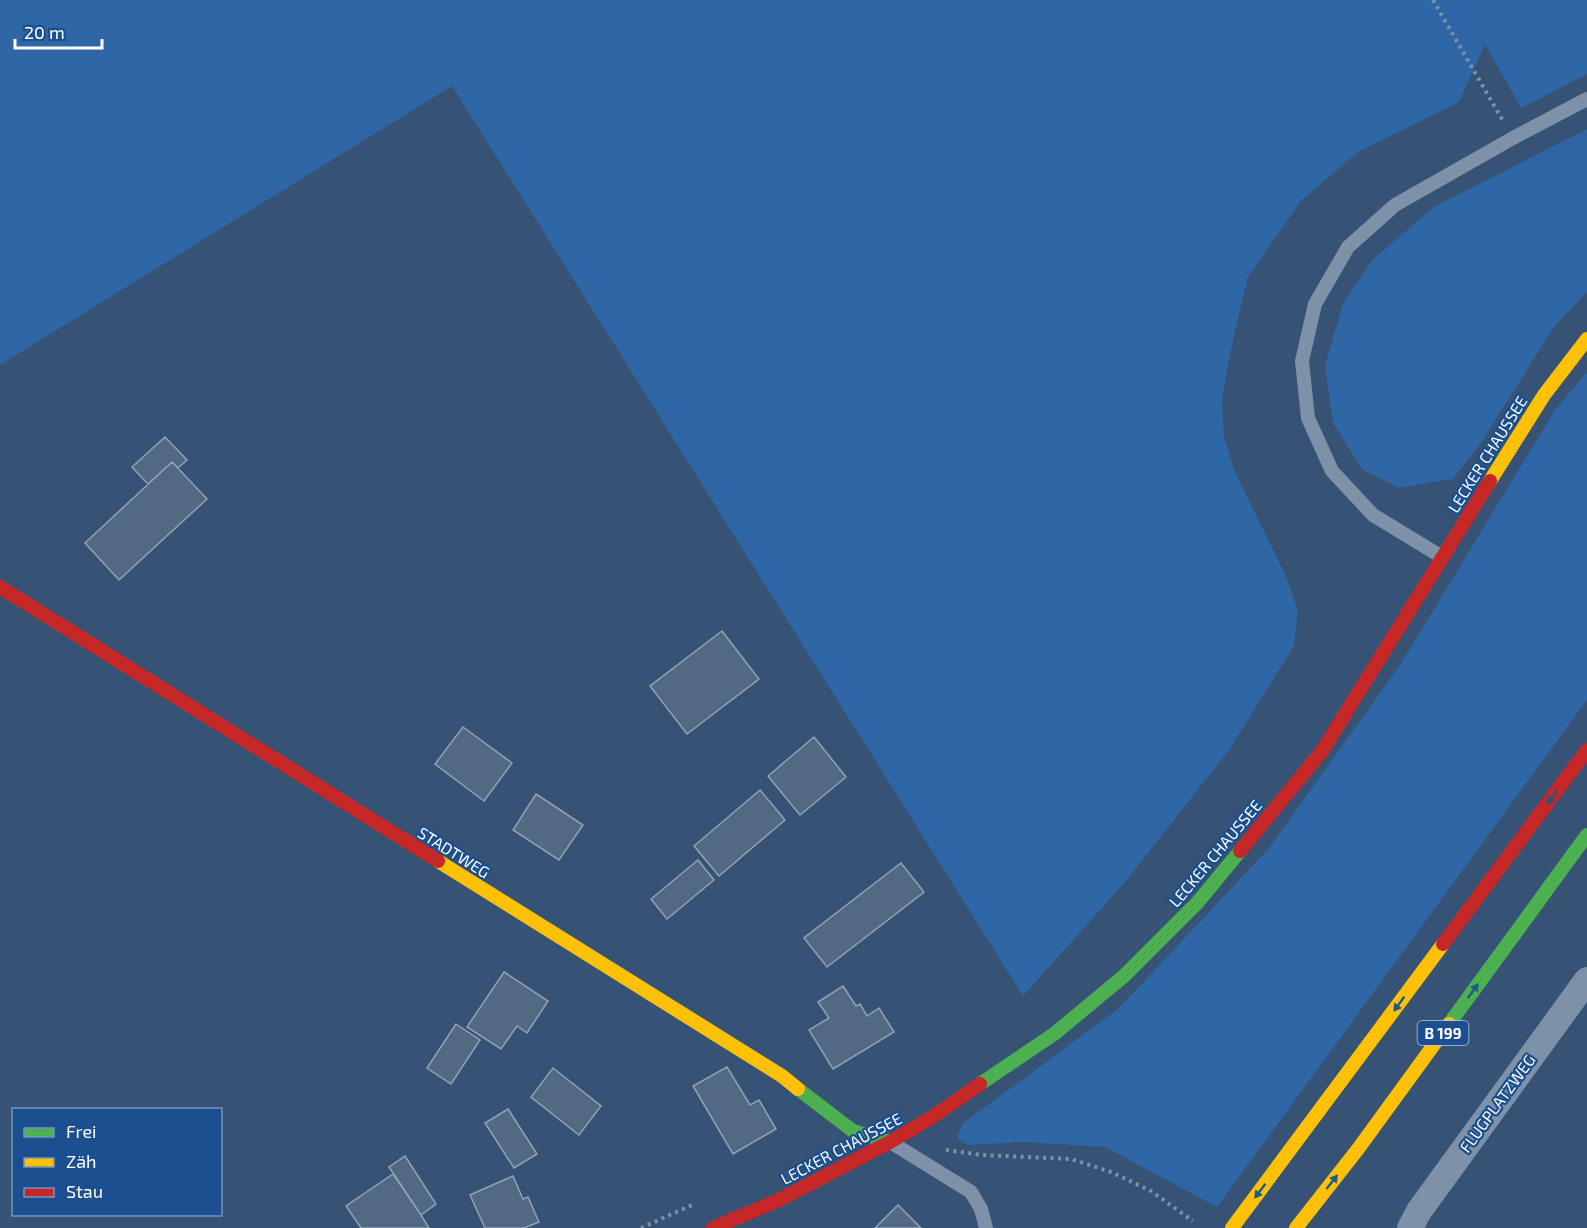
<svg xmlns="http://www.w3.org/2000/svg" width="1587" height="1228" font-family="'Exo 2',sans-serif">
<style>
.green{fill:#2f66a5}
.building{fill:#526984;stroke:#92a2b6;stroke-width:1.5}
.lines{fill:none;stroke-linecap:round;stroke-linejoin:round}
.path{stroke:#7d92a8;stroke-width:4;stroke-dasharray:3 4.5;stroke-linecap:butt}
.lane{stroke:#7d92a8;stroke-width:14}
.street{stroke:#7d92a8;stroke-width:26}
.fast{stroke:#4caf50;stroke-width:14}
.slow{stroke:#ffc107;stroke-width:14}
.jam{stroke:#c62828;stroke-width:14}
.oneway{fill:#205989}
.labels{text-anchor:middle;dominant-baseline:central;stroke-width:4.5;stroke-linejoin:round;paint-order:stroke}
.shield{fill:#1b4f8f;stroke:#bbcadd;stroke-width:1.5}
.shield-label{font-size:15px;font-weight:bold;fill:#fff}
.street-label{font-size:16px;fill:#fff;stroke:#1b4f8f}
</style>
<rect width="100%" height="100%" fill="#365274"/>
<path class="green" d="M0 0H1587V74L1521 108 1485 44 1459 102 1358 152 1301 201 1248 277 1231 349 1222 398 1224 437 1235 472 1285 574 1298 610 1294 646 1229 750 1126 881 1023 996 452 86 0 365Z
M1587 129V292L1554 327 1481 443 1453 479 1399 488 1362 469 1333 423 1325 365 1343 304 1372 260 1434 207Z
M1587 372V700L1217 1207 1105 1147 1023 1142 967 1145 957 1138 962 1124 1118 1009 1269 848 1400 665 1555 410Z"/>
<path class="building" d="M165 437 187 460 178 468 172 462 148 484 132 467Z
M172 462 207 499 119 580 85 543Z
M722 631 759 679 687 734 650 686Z
M463 727 512 763 484 801 435 764Z
M814 737 846 777 800 815 768 776Z
M760 790 785 820 719 876 694 846Z
M536 794 583 825 559 860 513 830Z
M698 860 714 880 667 919 651 899Z
M901 863 924 892 827 967 804 938Z
M504 972 548 1001 527 1033 517 1026 501 1049 467 1027Z
M843 986 856 1006 860 1004 867 1016 879 1008 894 1032 833 1069 809 1030 829 1018 818 1002Z
M456 1024 480 1040 451 1084 427 1068Z
M727 1067 750 1105 759 1100 776 1129 733 1154 693 1086Z
M553 1068 601 1106 579 1135 531 1097Z
M508 1109 537 1154 514 1168 485 1123Z
M405 1156 436 1204 421 1215 389 1167Z
M393 1174 421 1215 429 1228H361L346 1206Z
M513 1176 523 1199 528 1197 539 1222 524 1228H485L470 1195Z
M898 1205 921 1228H875Z"/>
<g class="lines">
<path class="path" d="M1433 0 1503 121
M946 1150 982 1155 1071 1159 1111 1172 1151 1191 1193 1221
M641 1228 692 1205"/>
<path class="lane" d="M1442 557 1373 515 1332 471 1308 418 1302 361 1315 304 1348 247 1395 205 1513 138 1587 99
M892 1143 971 1192 981 1209 986 1228"/>
<path class="street" d="M1410 1228 1419 1211 1587 980"/>
<path class="fast" d="M1449 1024 1587 835
M980 1084 1054 1034 1124 976 1198 902 1240 851
M798 1089 853 1131 890 1142"/>
<path class="slow" d="M1490 481 1544 395 1587 339
M438 861 782 1076 798 1089
M1232 1228 1443 944
M1296 1228 1358 1149 1449 1024"/>
<path class="jam" d="M0 587 438 861
M1240 851 1322 751 1490 481
M1443 944 1587 750
M713 1228 779 1200 890 1142 934 1116 980 1084"/>
</g>
<defs><path id="oneway-solid" d="M-6-.8H1V-3.2L6.5 0L1 3.2V.8H-6Z" transform="scale(1.5)"/></defs>
<g class="oneway">
<use href="#oneway-solid" transform="translate(1552 797) rotate(126)"/>
<use href="#oneway-solid" transform="translate(1473 991) rotate(-54)"/>
<use href="#oneway-solid" transform="translate(1399 1004) rotate(126)"/>
<use href="#oneway-solid" transform="translate(1332 1182) rotate(-52)"/>
<use href="#oneway-solid" transform="translate(1260 1191) rotate(127)"/>
</g>
<g class="labels">
<rect class="shield" x="1417.5" y="1021" width="51" height="24" rx="4.5"/>
<g class="shield-label">
<text x="1443" y="1033">B 199</text>
</g>
<g class="street-label">
<text transform="translate(1487 454) rotate(-58)">LECKER CHAUSSEE</text>
<text transform="translate(454 852) rotate(32)">STADTWEG</text>
<text transform="translate(1215 853) rotate(-50)">LECKER CHAUSSEE</text>
<text transform="translate(1497 1103) rotate(-54)">FLUGPLATZWEG</text>
<text transform="translate(841 1148) rotate(-28)">LECKER CHAUSSEE</text>
</g>
</g>
<rect x="12" y="1108" width="210" height="108" fill="#1b4f8f" stroke="#7695bc" stroke-width="1.5"/>
<rect x="24" y="1128" width="30" height="9" fill="#4caf50" stroke="#7695bc" stroke-width="1.5"/>
<text x="66" y="1138" font-size="18" fill="#ffffff">Frei</text>
<rect x="24" y="1158" width="30" height="9" fill="#ffc107" stroke="#7695bc" stroke-width="1.5"/>
<text x="66" y="1168" font-size="18" fill="#ffffff">Zäh</text>
<rect x="24" y="1188" width="30" height="9" fill="#c62828" stroke="#7695bc" stroke-width="1.5"/>
<text x="66" y="1198" font-size="18" fill="#ffffff">Stau</text>
<path d="M15 39v9h87v-9" fill="none" stroke="#ffffff" stroke-width="3"/>
<text x="24" y="39" font-size="18" fill="#ffffff" stroke="#1b4f8f" stroke-width="4.5" paint-order="stroke">20 m</text>
</svg>
